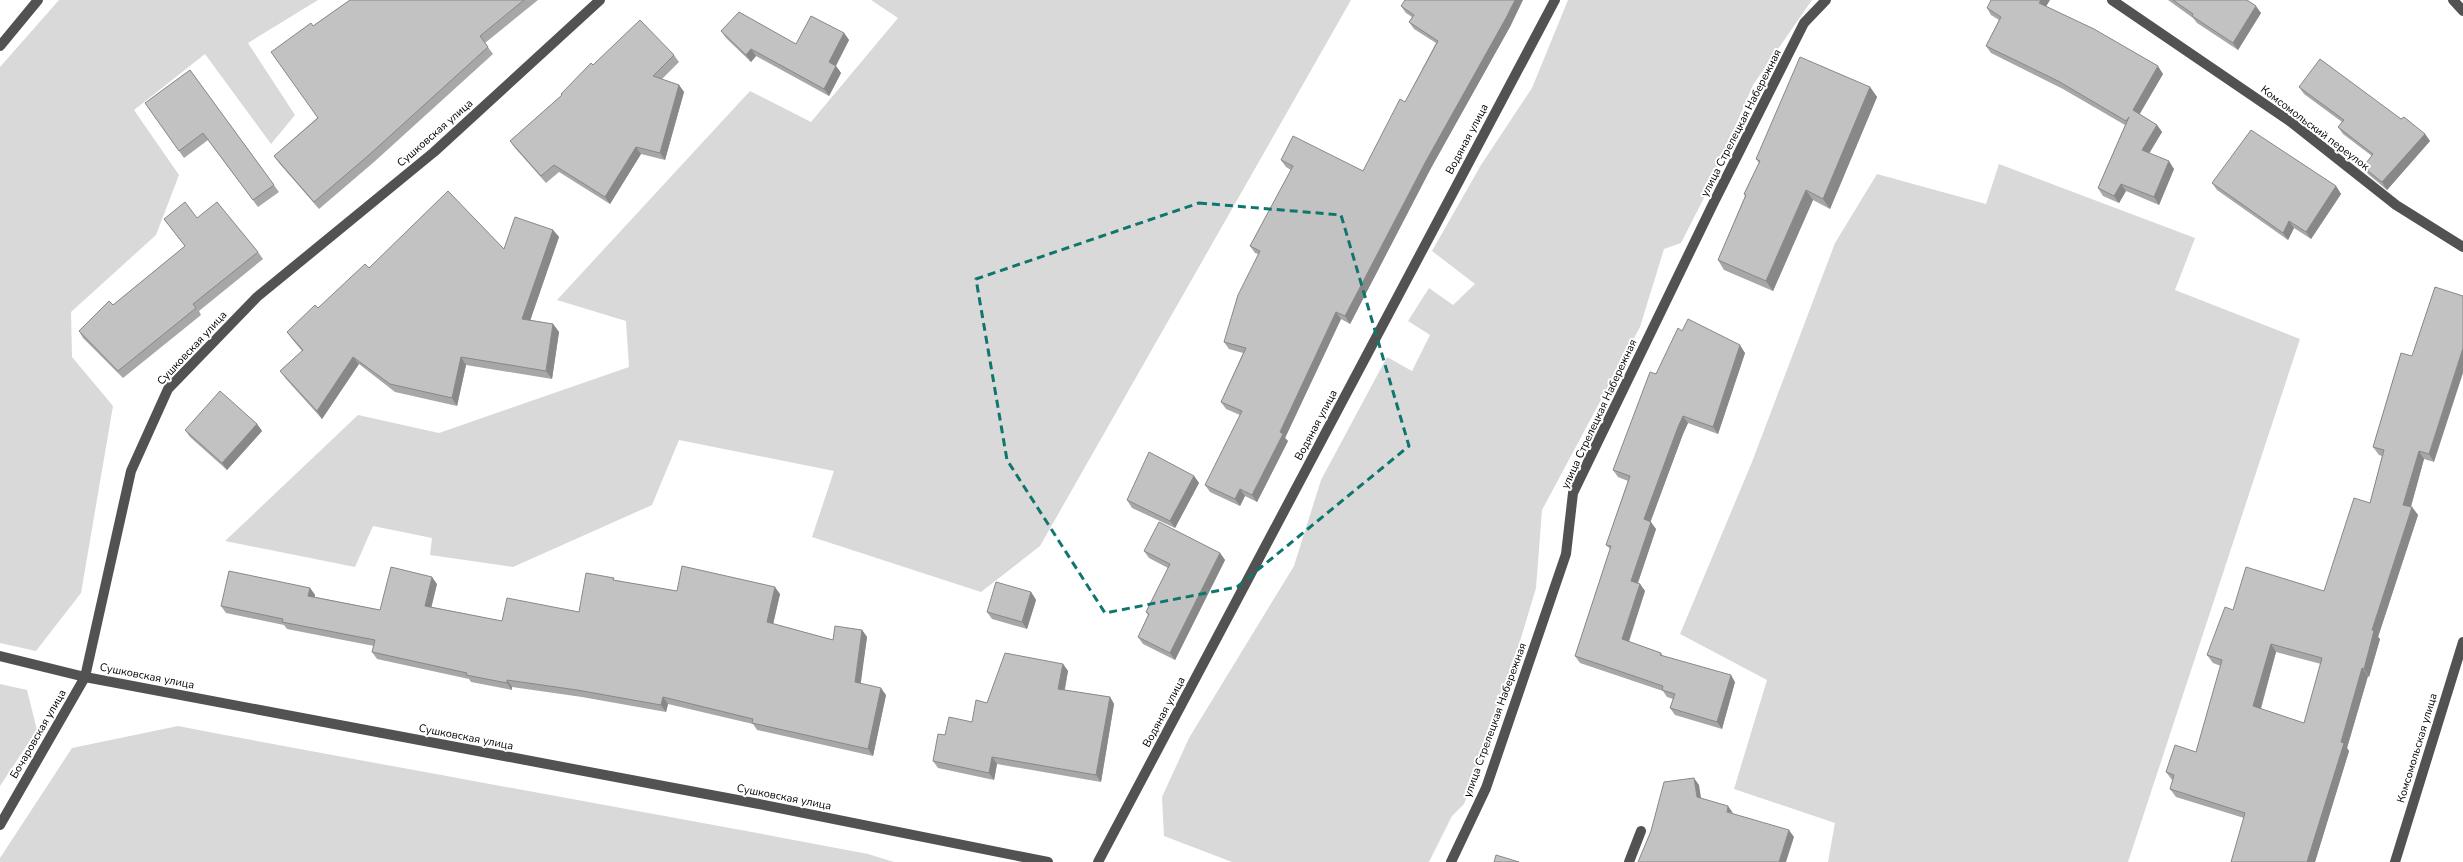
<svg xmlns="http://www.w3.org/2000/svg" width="2463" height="862" font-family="'Nunito Sans',sans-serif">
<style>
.green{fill:#d9d9d9}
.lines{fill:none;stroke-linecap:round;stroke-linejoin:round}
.minor{stroke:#525252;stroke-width:10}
.wall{fill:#a7a7a7;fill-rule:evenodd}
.shaded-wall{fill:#888}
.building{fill:#c2c2c2;stroke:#888;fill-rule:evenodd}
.marked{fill:none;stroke:#0f766e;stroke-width:3;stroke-dasharray:8 5;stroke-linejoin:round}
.labels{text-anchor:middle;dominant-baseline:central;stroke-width:4;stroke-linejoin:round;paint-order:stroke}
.street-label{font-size:11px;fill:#000;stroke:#fff}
</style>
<rect width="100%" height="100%" fill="#fff"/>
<path class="green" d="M59 0H318L248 43 295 115 271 144 205 54 134 110 179 175 156 235 71 312 72 357 113 406 81 593 36 651 0 643V67Z
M871 0H1351L1040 546 981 592 812 537 834 471 679 440 652 505 513 567 430 555 432 538 373 526 355 567 225 541 358 415 439 433 629 367 626 321 557 300 750 91 811 122 898 18Z
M1568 0H1812L1753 85 1708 190 1681 243 1664 249 1640 327 1542 510 1536 588 1492 734 1464 804 1452 816 1429 862H1232L1164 836 1162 797 1189 738 1294 566 1321 480 1387 357 1412 371 1430 335 1408 321 1429 288 1453 305 1475 284 1432 251 1481 165 1532 88Z
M1999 164 2195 238 2175 290 2300 339 2128 862H1828L1835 823 1734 789 1767 680 1680 634 1752 462 1835 243 1877 174 1986 204Z
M0 684 27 690 37 730 0 786Z
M178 726C408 770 638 810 868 854L894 862H0V858L72 748Z"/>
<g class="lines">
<path class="minor" d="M2112 0 2291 122 2396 205 2463 247
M2453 0 2463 11
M0 46 38 0
M0 656 85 677 759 804 1048 862
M0 825 85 677 131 471 168 389 257 297 434 152 600 0
M1098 862 1555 0
M1451 862 1486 788 1566 554 1573 493 1713 204 1804 23 1826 0
M1629 862 1641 831
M2395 862 2463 642"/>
</g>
<path class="wall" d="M350 0H538L485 43 493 54 374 162 319 209 279 163 274 156 317 118 313 26Z
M2168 0H2247L2261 13 2238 50 2197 23 2193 18Z
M1401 6 1511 25 1431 168 1350 324 1341 319 1285 438 1288 441 1257 502 1245 496 1240 506 1210 492 1205 485 1240 415 1226 409 1221 402 1243 353 1229 349 1224 342 1258 254 1255 253 1250 246 1291 170 1286 167 1281 160 1363 171 1405 102 1436 43 1414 29 1409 22 1412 17 1406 13Z
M2046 7 2163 74 2139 114 2157 125 2162 132 2149 153 2174 169 2159 205 2126 191 2119 203 2103 196 2098 188 2125 125 2063 89 1991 53 1986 46 1999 20 1991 15 1987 8Z
M721 31 796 44 844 33 849 40 836 66 841 73 829 96 756 56 751 62 726 38Z
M674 55 679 62 662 79 679 85 684 92 665 160 641 154 610 204 559 172 546 183 515 148 510 141 562 95 593 65Z
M190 70 279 192 258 207 208 140 184 158 145 103Z
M1870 87 1877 97 1830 209 1813 200 1773 291 1724 270 1718 260 1745 196 1744 194 1759 163 1756 159Z
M2299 87 2401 119 2425 134 2430 141 2387 190 2368 174 2363 167 2372 156 2343 134 2338 127 2342 122 2304 94Z
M2212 183 2336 186 2341 194 2311 239 2294 228 2288 240 2217 190Z
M197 218 258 252 263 259 199 311 201 315 123 378 83 338 79 331 113 305 185 246 164 219Z
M553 230 559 237 530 320 553 324 559 332 552 379 466 365 457 406 395 392 359 364 322 419 286 379 280 371 302 351 292 339 287 332 318 308 369 268 504 249Z
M1682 331 1745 353 1718 434 1688 423 1683 434 1650 522 1656 529 1638 583 1640 584 1645 591 1629 642 1661 653 1663 656 1735 682 1722 729 1675 715 1670 708 1673 699 1667 697 1663 691 1580 663 1575 656 1610 549 1606 545 1628 481 1618 477 1613 470 1656 374Z
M2401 353 2434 462 2424 459 2411 507H2412L2418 515 2378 637 2380 639 2369 677 2368 676 2347 748 2349 751 2315 862H2231L2244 818 2176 797 2170 789 2173 780H2172L2166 772 2196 752 2221 666 2213 663 2207 655 2233 610 2324 591 2370 503 2382 456 2379 455 2373 447ZM2276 652 2321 664 2304 723 2261 709Z
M257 424 262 431 227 470 190 437 185 430Z
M1194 476 1199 483 1175 528 1132 508 1127 500Z
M1144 551 1220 553 1225 560 1175 660 1143 644 1138 637 1148 615 1146 612 1168 568 1149 558Z
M616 581 677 591 780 594 773 624 833 640 862 630 867 637 860 684 886 695 873 756 757 730 753 724 668 704 666 712 582 697 512 687V690L471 682 469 679 377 659 372 652 374 646 287 629 284 625 226 613 221 606 310 588 315 595V597L380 610 437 584 431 607 502 621 579 612Z
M1031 592 1036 600 1027 629 992 619 987 612Z
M1063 664 1068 671 1065 690 1110 697 1114 704 1101 782 997 764 994 780 938 768 933 761 945 735 972 722 987 703Z"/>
<path class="shaded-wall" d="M1515 0H1523L1511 25 1431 168 1350 324 1345 316 1426 161Z
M2041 0H2050L2044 10 2039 3Z
M2256 6 2261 13 2238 50 2233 43Z
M844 33 849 40 834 69 829 62Z
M751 49 756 56 751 62 746 55Z
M836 66 841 73 829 96 824 89Z
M2158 66 2163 74 2138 117 2133 110Z
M679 85 684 92 665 160 660 153Z
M1870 87 1877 97 1830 209 1823 199Z
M2157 125 2162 132 2147 157 2142 150Z
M2425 134 2430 141 2387 190 2382 182Z
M636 147 641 154 610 204 605 197Z
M2169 161 2174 169 2159 205 2154 197Z
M2121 184 2126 191 2119 203 2114 196Z
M2336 186 2341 194 2311 239 2306 232Z
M1806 190 1813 200 1773 291 1766 281Z
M2289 221 2294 228 2288 240 2283 233Z
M553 230 559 237 528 327 522 319Z
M1336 312 1341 319 1285 438 1288 441 1257 502 1252 495 1280 432Z
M553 324 559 332 552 379 546 371Z
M1740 345 1745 353 1718 434 1713 427Z
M2463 348V373L2434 462 2429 454Z
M353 357 359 364 322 419 317 411Z
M461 357 466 365 457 406 452 398Z
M1683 416 1688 423 1683 434 1649 526 1644 519 1678 427Z
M257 424 262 431 227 470 222 463Z
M2419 451 2424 459 2409 513 2403 505Z
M1194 476 1199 483 1175 528 1170 521Z
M1240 489 1245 496 1240 506 1235 499Z
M2412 507 2418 515 2378 637 2380 639 2369 677 2364 669 2372 630Z
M1651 522 1656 529 1636 588 1631 581Z
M1220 553 1225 560 1175 660 1170 653Z
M432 577 437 584 430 613 425 606Z
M1640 584 1645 591 1627 646 1622 639Z
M775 587 780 594 772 629 767 622Z
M310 588 315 595 313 603 308 596Z
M1031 592 1036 600 1027 629 1022 622Z
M862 630 867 637 860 689 855 682Z
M2271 644 2276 652 2259 714 2253 706Z
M1063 664 1068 671 1063 696 1058 689Z
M2362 668 2368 676 2347 748 2349 751 2315 862H2307Z
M1731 675 1735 682 1722 729 1717 722Z
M507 680 512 687V690L507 683Z
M881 688 886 695 873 756 868 749Z
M663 697 668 704 666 712 661 705Z
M1110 697 1114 704 1101 782 1096 775Z
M992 757 997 764 994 780 989 773Z
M1694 778 1699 785 1702 804 1697 797Z
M1728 806 1733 813 1727 812Z
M1789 830 1794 837 1786 862H1779Z"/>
<path class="building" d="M350 0H524L480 36 488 47 369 155 314 202 274 156 318 118 271 52 311 23 313 26Z
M1405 0H1515L1506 18 1426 161 1345 316 1336 312 1280 432 1283 434 1252 495 1240 489 1235 499 1205 485 1242 411 1221 402 1246 348 1224 342 1238 295 1260 251 1250 246 1293 166 1281 160 1293 136 1363 171 1400 99 1405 102 1438 41 1409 22 1414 15 1401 6Z
M1991 0H2041L2039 3 2094 29 2158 66 2133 110 2157 125 2142 150 2169 161 2154 197 2121 184 2114 196 2098 188 2129 117 2126 121 2058 81 1986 46 2001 17 1987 8Z
M2173 0H2247L2256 6 2233 43 2192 16 2193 14Z
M739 12 796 44 811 16 844 33 829 62 836 66 824 89 751 49 746 55 721 31Z
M640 20 674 55 653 76 679 85 660 153 636 147 605 197 554 165 541 176 510 141 562 95 561 94 591 63 593 65Z
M1800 57 1870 87 1823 199 1806 190 1766 281 1718 260 1746 195 1744 194 1760 161 1756 159Z
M2320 59 2401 119 2404 117 2425 134 2382 182 2363 167 2373 154 2338 127 2344 120 2299 87Z
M190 70 274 185 253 200 203 133 179 151 145 103Z
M2251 130 2336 186 2306 232 2289 221 2283 233 2212 183Z
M448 191 504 249 515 217 553 230 522 319 553 324 546 371 461 357 452 398 390 384 353 357 317 411 280 371 303 350 287 332 315 305 318 308 365 264 369 268Z
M185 202 197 218 217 202 258 252 193 304 196 308 118 371 79 331 109 301 113 305 185 246 164 219Z
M2435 287 2463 296V348L2429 454 2419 451 2403 505 2412 507 2372 630 2374 631 2364 669 2362 668 2341 742 2344 743 2307 862H2231L2245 813 2170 789 2174 775 2166 772 2175 745 2196 752 2222 660 2207 655 2225 607 2233 610 2246 567 2324 591 2354 498 2370 503 2384 450 2373 447 2401 353 2412 356ZM2271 644 2322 658 2304 723 2253 706Z
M1688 319 1740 345 1713 427 1683 416 1678 427 1644 519 1651 522 1631 581 1640 584 1622 639 1661 653 1660 655 1731 675 1717 722 1670 708 1675 694 1662 690 1663 686 1575 656 1611 546 1606 545 1630 476 1613 470 1650 372 1656 374 1678 328 1682 331Z
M220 391 257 424 222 463 185 430Z
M1149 452 1194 476 1170 521 1127 500Z
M1159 522 1220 553 1170 653 1138 637 1149 614 1146 612 1170 564 1144 551Z
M682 566 775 587 767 622 833 640 835 626 862 630 855 682 881 688 868 749 752 723 753 719 663 697 661 705 577 690 507 680V683L466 675 467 673 372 652 375 640 282 622 283 619 221 606 229 571 310 588 308 596 380 610 391 567 432 577 425 606 502 621 507 598 579 612 586 573 614 578 613 580 677 591Z
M996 582 1031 592 1022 622 987 612Z
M1005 653 1063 664 1058 689 1110 697 1096 775 992 757 989 773 933 761 938 734 945 735 949 717 972 722 976 700 987 703Z
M1694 778 1697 797 1728 806 1727 812 1789 830 1779 862H1638L1651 831 1664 782Z
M1496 855 1519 862H1494Z"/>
<path class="marked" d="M1199 203 1341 215 1409 446 1237 587 1105 613 1007 460 976 279Z"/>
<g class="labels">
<g class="street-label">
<text transform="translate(1741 123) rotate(-63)">улица Стрелецкая Набережная</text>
<text transform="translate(2315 128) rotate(37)">Комсомольский переулок</text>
<text transform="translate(435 133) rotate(-41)">Сушковская улица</text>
<text transform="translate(1467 139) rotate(-62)">Водяная улица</text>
<text transform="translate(192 348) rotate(-47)">Сушковская улица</text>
<text transform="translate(1599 414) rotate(-65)">улица Стрелецкая Набережная</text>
<text transform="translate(1316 425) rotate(-62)">Водяная улица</text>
<text transform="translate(147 676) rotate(11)">Сушковская улица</text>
<text transform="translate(1164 712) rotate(-62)">Водяная улица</text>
<text transform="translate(1495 720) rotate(-70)">улица Стрелецкая Набережная</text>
<text transform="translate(38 734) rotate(-60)">Бочаровская улица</text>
<text transform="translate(466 737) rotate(11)">Сушковская улица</text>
<text transform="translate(2417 748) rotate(-73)">Комсомольская улица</text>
<text transform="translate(784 797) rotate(11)">Сушковская улица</text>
</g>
</g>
</svg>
